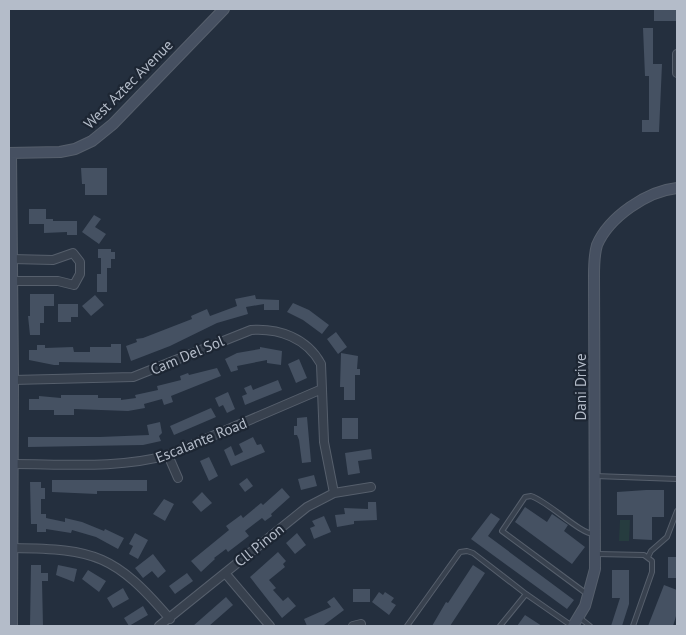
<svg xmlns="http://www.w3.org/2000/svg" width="686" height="635" font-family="'PT Sans',sans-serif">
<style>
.green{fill:#263c3f}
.building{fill:#455162}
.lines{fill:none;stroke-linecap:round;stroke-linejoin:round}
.lane-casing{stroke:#565f6c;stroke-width:6}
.street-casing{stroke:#565f6c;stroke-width:10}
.secondary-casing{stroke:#565f6c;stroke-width:12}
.lane{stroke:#38414e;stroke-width:4}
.street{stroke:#38414e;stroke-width:8}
.secondary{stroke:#465061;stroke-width:10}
.labels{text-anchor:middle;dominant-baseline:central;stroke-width:4.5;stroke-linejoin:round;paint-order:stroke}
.street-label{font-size:15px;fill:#b4bcc9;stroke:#1d2633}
</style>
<rect width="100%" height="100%" fill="#242f3e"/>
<path class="green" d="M620 520H630L629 541H619Z"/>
<path class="building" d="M654 9H677V21H654Z
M643 28H653V64H662L659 132H642V120H649V76H645Z
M81 168H107V195H85V184H82Z
M29 209H46V219H53V221H77V235H67V232L44 233V224H29Z
M94 215 101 219 95 227 106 234 99 244 82 232Z
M98 249H111V252H115V259H111V268H107V292H97V274H101V258H98Z
M30 294H54V306H44V323H40V335H30L28 316H30Z
M95 295 104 305 91 316 82 306Z
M255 295 256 299 279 300V310H264V304L246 307 248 314 217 323 170 346 131 361 126 346 137 342 136 339 143 338 192 319 191 316 207 309 210 316 237 306 235 299Z
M293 303 309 310 329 325 322 334 303 320 287 312Z
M58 304H78V317H71V322H58Z
M336 332 347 347 338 354 327 339Z
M111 344H121V363L59 362V365H54L29 360V350H37V345H45V348L73 347 74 352H90V347H111Z
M260 347 282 351 281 365 267 363V360L237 366 238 370 231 372 225 359 237 353 260 349Z
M341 353 358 356 357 369H360V375H355V400H344V387H340Z
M299 359 307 378 296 383 288 364Z
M217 368 221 376 171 396 173 402 164 405 162 399 144 404 145 408 128 411 74 409V415H54V410H29V399H39V396L61 398V395H98V398H121V400L136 398 135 395 158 390 157 386 181 380 180 376 188 373 189 375Z
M278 380 282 390 245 405 242 396 247 394 244 388 251 385 253 390Z
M228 392 235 409 227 413 223 405 219 407 215 398Z
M211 408 216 417 174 435 170 426Z
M307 417 311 462 302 463 299 440 297 435H294V426H297V418Z
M342 418H358V439H342Z
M160 422 162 433 159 436 161 441 143 445 28 447V437H100L149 435 147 425Z
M253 437 257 445 261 444 265 452 231 466 224 450 231 446 235 456 243 452 239 444Z
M371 449 372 459 358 461 360 473 348 475 345 453Z
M209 457 218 476 209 481 200 461Z
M314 475 317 486 301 490 298 479Z
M247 478 253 486 245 492 239 484Z
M52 480H147V491H97V494L52 492Z
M30 482H41V488H45V499H41V514H46V518L65 522V518L82 522 104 531 105 529 124 538 118 549 96 537 72 530 71 533 46 529V532H37V524H31Z
M282 488 290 497 271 514 272 516 265 521 262 518 245 531 249 536 228 552 226 549 214 558 215 559 201 572 191 561 229 530 226 526 241 515 243 518 261 503 263 505Z
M646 490H664V517H652V540L633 539V515H617V492Z
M202 492 212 503 201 512 192 502Z
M164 499 174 504 165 521 153 514Z
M368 502H376L377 520 354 521V524L337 527 335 515 345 514 344 508 368 509Z
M525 507 547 522 552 514 568 525 564 531 585 547 572 564 515 522Z
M491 513 500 519 488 536 574 600 567 609 471 539Z
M324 516 331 532 314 539 310 528 315 526 312 521Z
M135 533 148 540 138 559 129 554 133 546 129 544Z
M297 533 306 545 295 554 286 543Z
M278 552 286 561 283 564 285 567 269 580 276 588 273 590 283 601 288 597 296 606 282 618 250 577Z
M153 554 166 571 158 578 152 571 143 578 135 568Z
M668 557H677V578H668Z
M31 565H41V573H48V581H42L43 626H30Z
M58 565 77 569 74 582 56 575Z
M473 565 485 573 450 626H432L446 602 448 603Z
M88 570 106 581 99 592 82 579Z
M612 570H629V604L622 626H611L620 598H612Z
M187 573 193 581 175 594 169 586Z
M664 585 677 590V613L673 626H648Z
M123 588 129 599 113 608 107 598Z
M353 589H370V602H353Z
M379 592 383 595 385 592 394 598 391 602 396 605 389 615 372 602Z
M226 597 233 605 209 626H193Z
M334 597 344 610 324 625 307 626 304 619 331 607 327 602Z
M143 606 148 615 129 626 124 618Z
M525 615 542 626H517Z"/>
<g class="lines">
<defs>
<path id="lane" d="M595 476 677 479
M597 554 644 555 652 561V572L633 626
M648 557 651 551 667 537 677 511
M587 594 502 531 525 497 531 496C549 502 580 534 594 534
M580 618 590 626
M407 626 460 552 467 551 473 553 526 594 572 626
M500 626 526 594"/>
<path id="street" d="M677 54V73
M12 259 53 260 73 253 80 262V274L74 285 58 281H12
M13 380 133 377 251 330C279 328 307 338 321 364L324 442 334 493
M168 455 178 478
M13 464C64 464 119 469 168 455L322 389
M13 548C96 549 115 555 170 619
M225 573 270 626
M159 626 307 507 334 493 371 487
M353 626 361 624"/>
<path id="secondary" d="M9 153 60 152 75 149 92 141 113 124 224 9
M11 153 13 380 12 626
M573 626 585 606 595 569 594 276C594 266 594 255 597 245 609 217 647 191 677 188"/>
</defs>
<use href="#lane" class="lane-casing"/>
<use href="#street" class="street-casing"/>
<use href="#secondary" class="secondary-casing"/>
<use href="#lane" class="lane"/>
<use href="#street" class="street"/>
<use href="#secondary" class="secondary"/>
</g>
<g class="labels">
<g class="street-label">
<text transform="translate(128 84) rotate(-45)">West Aztec Avenue</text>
<text transform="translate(187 355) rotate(-23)">Cam Del Sol</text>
<text transform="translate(580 387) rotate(-90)">Dani Drive</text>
<text transform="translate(201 440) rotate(-22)">Escalante Road</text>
<text transform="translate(259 545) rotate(-39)">Cll Pinon</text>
</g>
</g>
<rect width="686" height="635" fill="none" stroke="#b4bcc9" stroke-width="20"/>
</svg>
